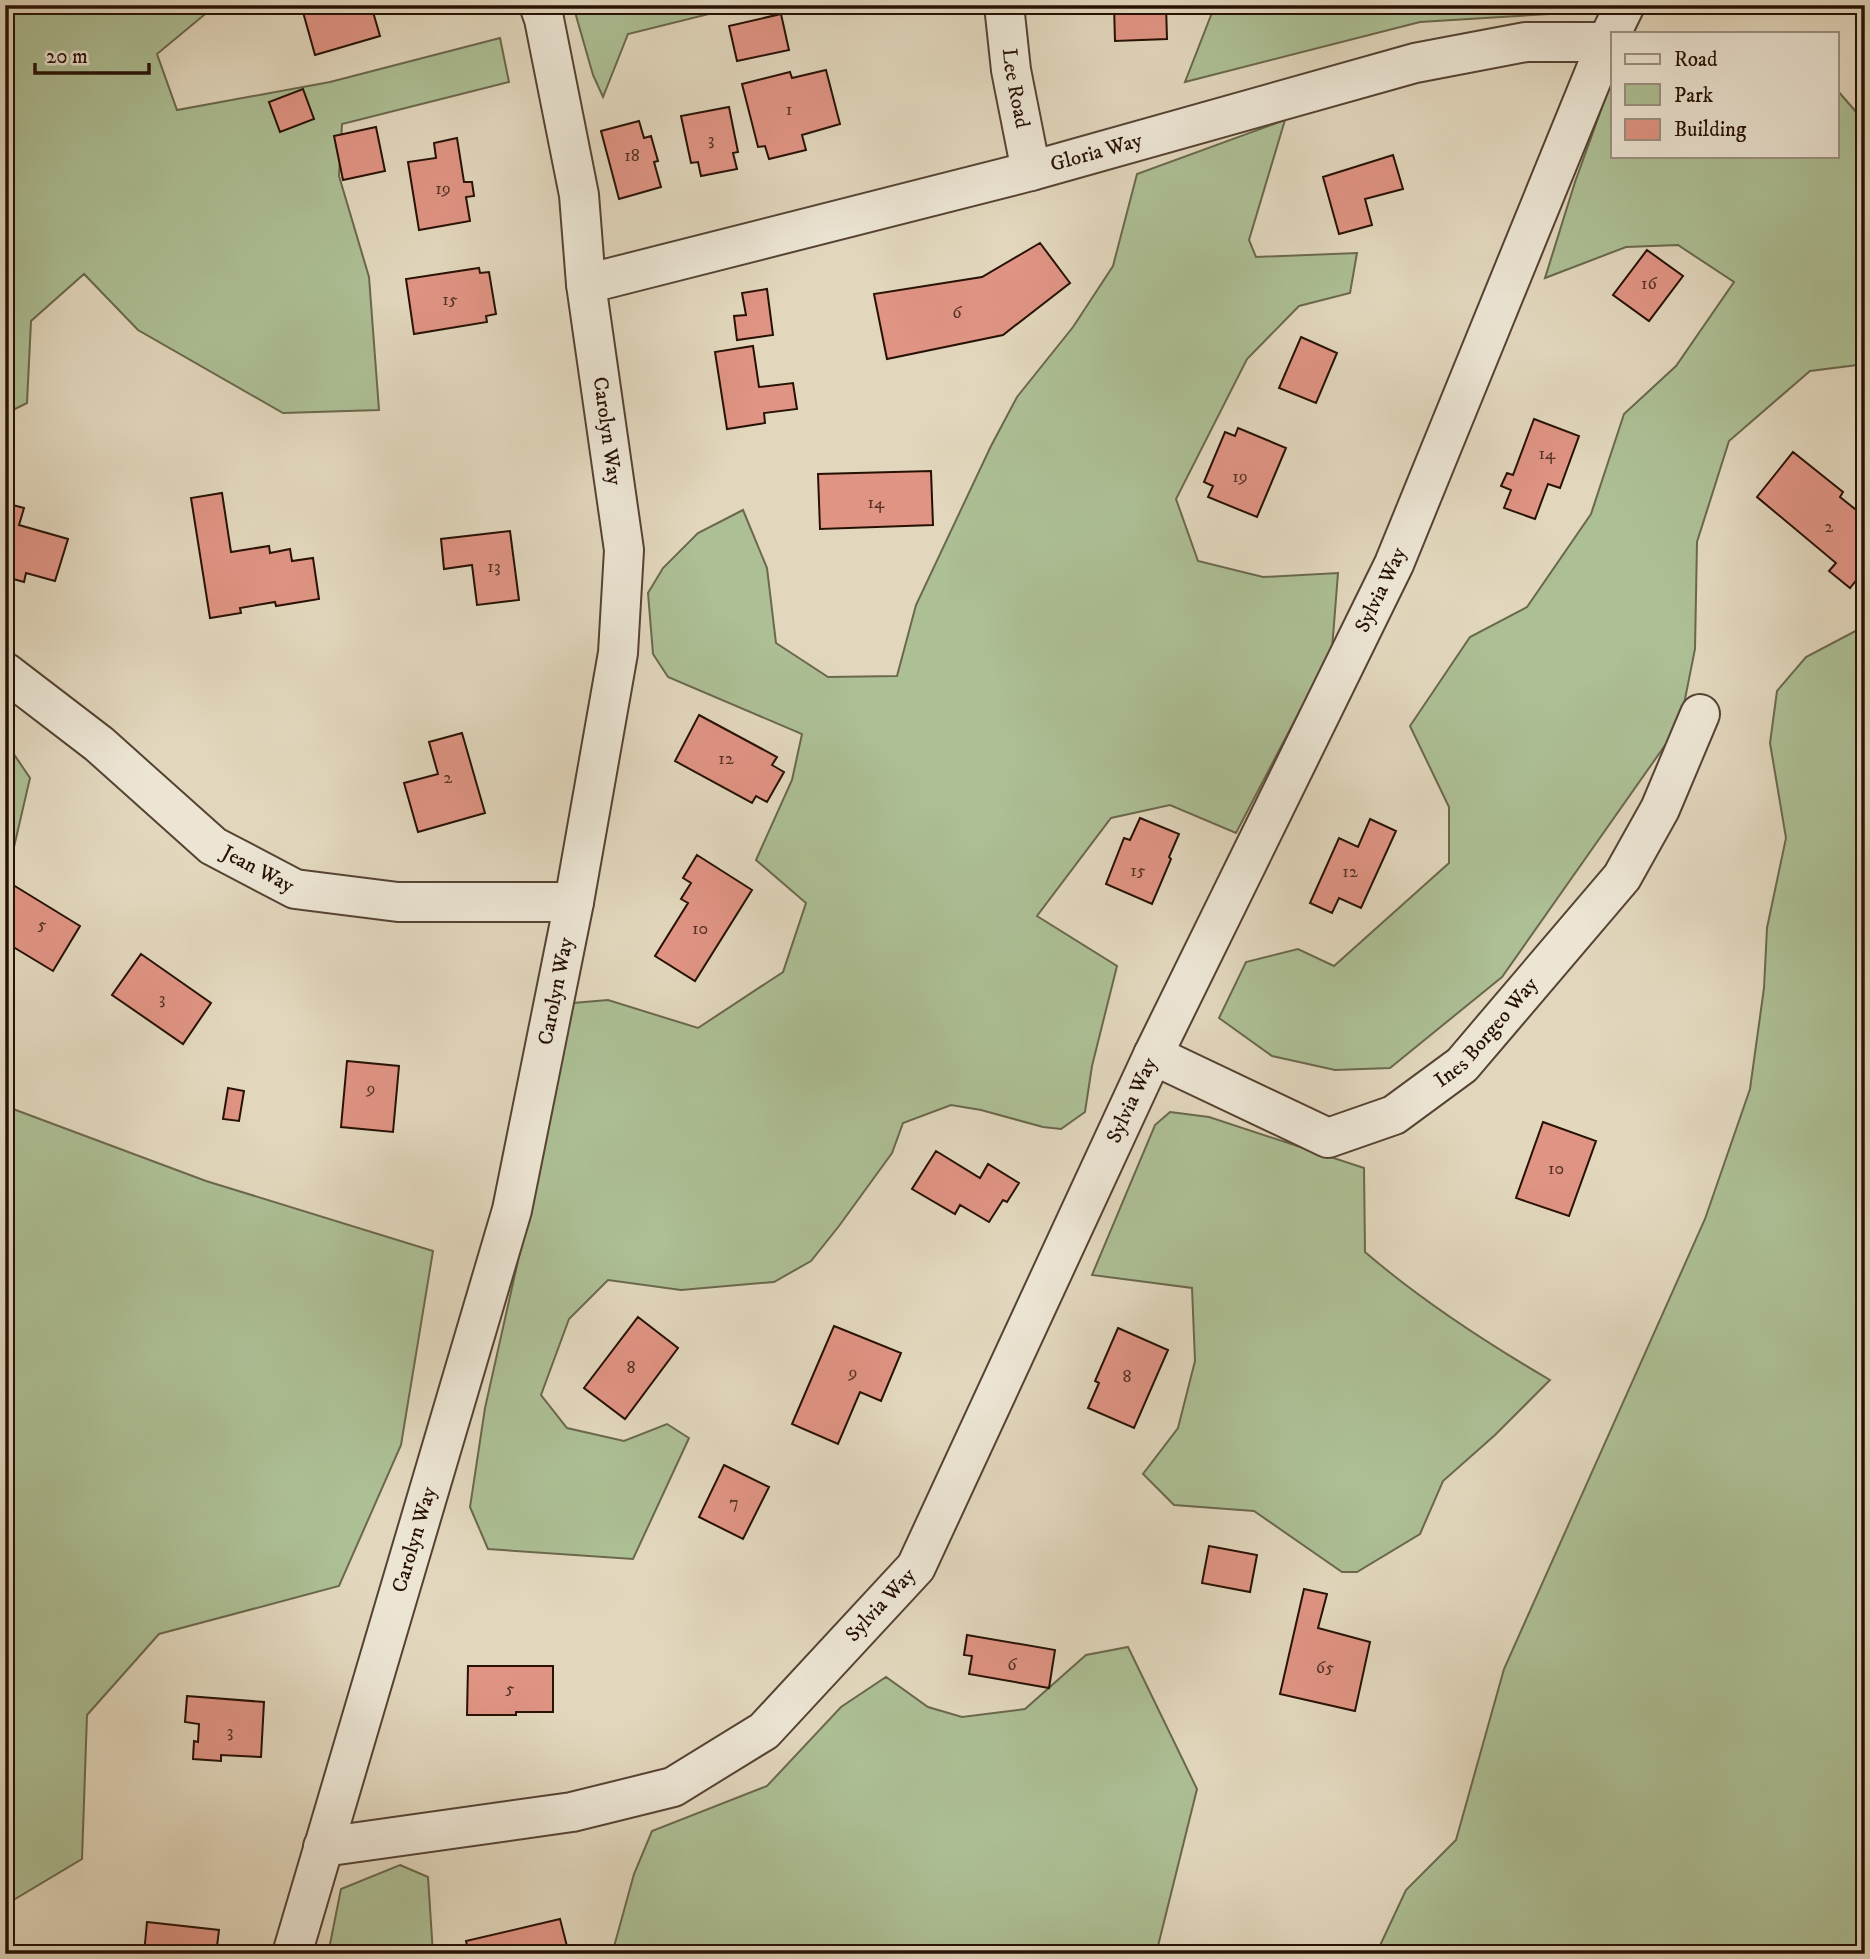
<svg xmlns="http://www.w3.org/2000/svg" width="1870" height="1959" font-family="'IM FELL DW Pica',serif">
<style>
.green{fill:#adbf95;stroke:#6a684d;stroke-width:2}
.building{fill:#e09484;stroke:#271105;stroke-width:2}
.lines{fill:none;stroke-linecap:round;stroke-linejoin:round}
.minor-casing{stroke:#564233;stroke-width:42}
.minor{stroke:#ece5d4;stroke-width:38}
.labels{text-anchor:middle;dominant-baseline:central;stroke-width:5;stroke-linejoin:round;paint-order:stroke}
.number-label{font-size:18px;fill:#553225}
.street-label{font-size:21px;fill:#271105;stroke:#ece5d4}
</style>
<rect width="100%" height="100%" fill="#e2d7bd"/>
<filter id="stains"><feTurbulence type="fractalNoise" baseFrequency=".00286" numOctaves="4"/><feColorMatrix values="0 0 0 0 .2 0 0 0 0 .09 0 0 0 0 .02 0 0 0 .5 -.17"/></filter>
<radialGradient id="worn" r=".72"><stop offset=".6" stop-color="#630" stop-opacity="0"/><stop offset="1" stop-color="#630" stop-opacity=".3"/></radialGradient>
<path class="green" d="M5 5H216L157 54 177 110 330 82 500 38 509 82 342 124 339 176 369 277 379 410 283 413 138 330 84 274 31 321 27 403 5 414Z
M573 5H745L628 34 603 97 593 75Z
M1215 5H1561L1549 14 1420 22 1185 82Z
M1613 77V156H1837V90L1865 122V364L1810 371 1729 441 1697 542 1695 649 1680 724 1502 977 1390 1068 1335 1070 1272 1056 1219 1018 1246 962 1298 949 1334 966 1449 863V807L1410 726 1470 637 1527 607 1591 514 1624 414 1676 366 1734 282 1678 245 1626 247 1545 278 1575 182Z
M1285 120 1249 240 1256 257 1357 253 1350 293 1299 306 1247 359 1176 499 1198 561 1263 577 1338 573 1332 649 1236 833 1170 805 1111 818 1037 916 1117 966 1092 1066 1085 1112 1061 1129 1043 1127 981 1110 951 1105 903 1123 892 1153 839 1226 811 1261 774 1282 681 1290 608 1280 569 1319 541 1395 567 1428 624 1441 667 1424 689 1438 633 1559 488 1549 470 1507 485 1408 539 1167 573 1003 608 1000 698 1028 783 972 806 903 756 860 792 780 802 734 668 677 653 654 648 593 663 568 698 533 743 510 767 568 776 643 828 677 897 676 916 605 991 446 1017 397 1073 327 1113 266 1137 174Z
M1865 626V1954H1376L1406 1890 1456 1840 1504 1669 1705 1219 1750 1089 1764 988 1767 928 1786 838 1770 743 1777 691 1806 657Z
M5 741 30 778 14 847 5 850Z
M5 1106 206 1181 433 1251 401 1445 339 1586 159 1634 87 1715 82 1859 5 1905Z
M1170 1112 1209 1117 1364 1168 1365 1252C1423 1302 1485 1342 1550 1380L1495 1435 1443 1481 1420 1534 1357 1572H1342L1254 1511 1174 1505 1143 1474 1178 1428 1195 1361 1192 1288 1092 1275 1155 1125Z
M1128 1647 1197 1789 1156 1954H612L634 1874 652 1831 767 1786 841 1707 886 1677 928 1707 962 1717 1025 1709 1086 1655Z
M400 1865 428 1877 433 1954H328L341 1889Z"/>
<path class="building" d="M301 5H371L380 36 315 55Z
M1114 5H1166L1167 39 1115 41Z
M781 14 789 50 737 61 729 26Z
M826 70 840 124 802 135 806 150 769 159 765 146 758 147 742 84 790 72 792 78Z
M303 89 314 119 280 132 269 102Z
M729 107 738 152 733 153 737 169 701 176 698 162 691 163 681 116Z
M639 121 644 138 651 136 658 161 654 162 661 187 619 199 601 131Z
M376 127 385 171 343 180 334 136Z
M457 138 464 182H472L474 196 466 197 470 221 419 230 408 162 436 158 434 143Z
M1393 155 1403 189 1365 199 1372 225 1339 234 1323 177Z
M1040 243 1070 283 1003 335 887 359 874 294 982 277Z
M1647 250 1683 276 1649 321 1613 295Z
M479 268 480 273 489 272 496 314 486 316 487 322 414 334 406 279Z
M767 289 773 335 737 340 734 316 746 315 742 293Z
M1301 337 1337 353 1316 403 1279 388Z
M753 346 759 387 793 383 797 409 764 413 765 423 727 429 715 352Z
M1534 419 1579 436 1560 488 1548 484 1535 519 1504 508 1511 490 1501 486 1507 473 1513 475Z
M1238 428 1286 448 1257 517 1208 497 1213 486 1204 482 1225 432 1235 436Z
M1793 452 1843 492 1840 497 1865 517V583L1858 578 1850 588 1829 571 1836 563 1757 497Z
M931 471 933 525 820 529 818 474Z
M222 493 231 552 269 546 270 553 290 549 292 561 313 558 319 599 276 606 275 602 240 608 241 613 210 618 191 498Z
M5 503 24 508 19 525 68 539 55 581 26 573 24 582 6 577 5 581Z
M510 531 519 600 477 605 472 565 444 569 441 539Z
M699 715 777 757 772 765 784 772 767 802 756 796 752 803 675 761Z
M462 733 485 813 418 832 404 783 438 774 429 742Z
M1140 818 1179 834 1169 857 1171 859 1152 904 1106 884 1124 838 1130 840Z
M1370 819 1396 831 1361 908 1339 898 1332 913 1310 903 1339 838 1358 847Z
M697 855 752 890 695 981 655 956 688 903 681 899 691 883 683 878Z
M5 880 80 926 53 971 5 942Z
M141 954 211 1003 183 1044 112 995Z
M347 1061 399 1066 393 1132 341 1127Z
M228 1088 244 1091 239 1121 223 1119Z
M1543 1122 1596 1141 1569 1216 1516 1198Z
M936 1151 980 1178 988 1164 1019 1183 1007 1202 1003 1200 989 1222 960 1205 955 1214 912 1189Z
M638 1317 678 1348 625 1419 584 1388Z
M834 1326 901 1353 881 1401 860 1392 838 1444 792 1424Z
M1118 1328 1168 1350 1134 1428 1088 1408 1099 1383 1095 1381Z
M724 1465 769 1487 743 1539 699 1517Z
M1209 1546 1257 1555 1250 1592 1202 1583Z
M1304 1589 1327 1594 1318 1628 1370 1642 1355 1711 1280 1694Z
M967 1635 1055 1650 1049 1688 969 1674 972 1656 964 1655Z
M468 1666H553V1712H516V1715H467Z
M187 1696 264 1702 261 1757 221 1755V1761L193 1759 194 1741 198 1742 199 1724 185 1722Z
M560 1919 569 1954H469L466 1941Z
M147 1922 219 1930 216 1954H144Z"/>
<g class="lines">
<defs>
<g id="minor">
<path id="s1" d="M1004 5 1011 70 1031 171"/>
<path id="s2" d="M586 284 1031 171 1415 63 1526 42H1607"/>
<path id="s3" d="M5 672 99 744 213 846 295 889 398 902H574"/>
<path id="s4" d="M1153 1055 1328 1138 1394 1115 1462 1065 1622 877 1660 809 1700 714"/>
<path id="s5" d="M323 1847 572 1812 673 1787 764 1731 916 1567 1153 1055 1394 564 1607 42 1625 5"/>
<path id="s6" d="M292 1954 512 1210 574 902 618 653 624 550 586 284 579 195 544 19 539 5"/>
</g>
</defs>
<use href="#minor" class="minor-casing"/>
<use href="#minor" class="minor"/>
</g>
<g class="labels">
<g class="number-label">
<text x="789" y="110">1</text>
<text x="711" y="140">3</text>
<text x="632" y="156">18</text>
<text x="443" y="189">19</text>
<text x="1649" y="284">16</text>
<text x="450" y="300">15</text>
<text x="957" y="313">6</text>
<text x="1547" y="454">14</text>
<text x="1240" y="477">19</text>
<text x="876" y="503">14</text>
<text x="1829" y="527">2</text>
<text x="494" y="567">13</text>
<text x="726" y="759">12</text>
<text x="448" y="778">2</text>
<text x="1138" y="871">15</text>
<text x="1350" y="872">12</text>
<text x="42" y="925">5</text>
<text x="700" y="929">10</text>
<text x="162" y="999">3</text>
<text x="371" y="1089">9</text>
<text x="1556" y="1169">10</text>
<text x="631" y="1368">8</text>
<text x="853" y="1373">9</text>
<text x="1127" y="1377">8</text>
<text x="734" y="1503">7</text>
<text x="1012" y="1665">6</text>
<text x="1325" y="1668">65</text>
<text x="510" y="1689">5</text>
<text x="230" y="1732">3</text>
</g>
<g class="street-label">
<text stroke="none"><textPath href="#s1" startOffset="84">Lee Road</textPath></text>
<text stroke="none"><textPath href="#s2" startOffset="527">Gloria Way</textPath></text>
<text transform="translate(607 431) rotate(82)">Carolyn Way</text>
<text stroke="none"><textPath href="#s5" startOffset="1768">Sylvia Way</textPath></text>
<text stroke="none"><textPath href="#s3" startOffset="322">Jean Way</textPath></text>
<text stroke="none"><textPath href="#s6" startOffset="999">Carolyn Way</textPath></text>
<text stroke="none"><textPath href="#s4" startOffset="388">Ines Borgeo Way</textPath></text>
<text stroke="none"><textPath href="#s5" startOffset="1200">Sylvia Way</textPath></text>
<text stroke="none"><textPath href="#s6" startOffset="432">Carolyn Way</textPath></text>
<text stroke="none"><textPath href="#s5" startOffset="634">Sylvia Way</textPath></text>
</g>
</g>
<rect width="1870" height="1959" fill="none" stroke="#e2d7bd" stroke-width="28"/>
<rect x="7" y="7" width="1856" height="1945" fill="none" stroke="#271105" stroke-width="3.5"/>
<rect x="14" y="14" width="1842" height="1931" fill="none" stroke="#271105" stroke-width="2"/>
<rect x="1611" y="32" width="228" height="126" fill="#ece5d4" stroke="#9d9081" stroke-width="2"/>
<rect x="1625" y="54" width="35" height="10" fill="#ece5d4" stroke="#9d9081" stroke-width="2"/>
<text x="1674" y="66" font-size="21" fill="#271105">Road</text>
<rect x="1625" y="84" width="35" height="21" fill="#adbf95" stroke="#9d9081" stroke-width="2"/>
<text x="1674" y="102" font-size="21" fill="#271105">Park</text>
<rect x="1625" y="119" width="35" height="21" fill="#e09484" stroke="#9d9081" stroke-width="2"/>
<text x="1674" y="136" font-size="21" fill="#271105">Building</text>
<path d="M35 63v10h114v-10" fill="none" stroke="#271105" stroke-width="3.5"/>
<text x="46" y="63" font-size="21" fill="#271105" stroke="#ece5d4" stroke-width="5" paint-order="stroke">20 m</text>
<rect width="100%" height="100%" filter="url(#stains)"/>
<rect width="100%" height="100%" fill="url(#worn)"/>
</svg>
